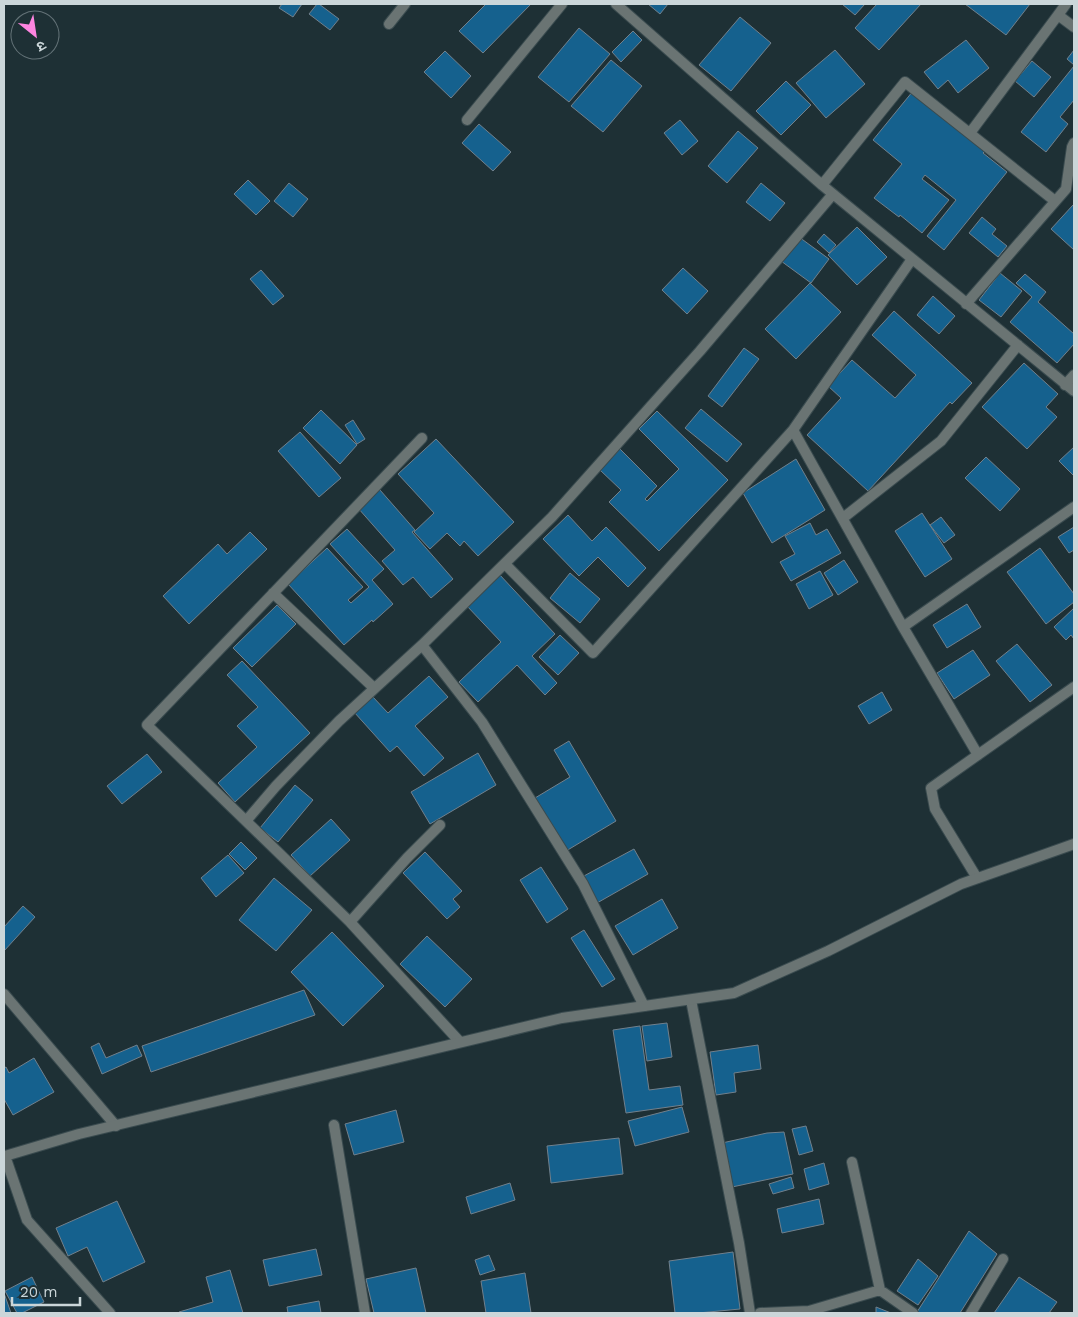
<svg xmlns="http://www.w3.org/2000/svg" width="1078" height="1317" font-family="'Work Sans','Noto Sans Devanagari',sans-serif">
<style>
.building{fill:#15618e;stroke:#71808c}
.lines{fill:none;stroke-linecap:round;stroke-linejoin:round}
.minor-casing{stroke:#3a4b4f;stroke-width:12}
.tertiary-casing{stroke:#3a4b4f;stroke-width:12}
.minor{stroke:#6a7473;stroke-width:10}
.tertiary{stroke:#6a7473;stroke-width:10}
</style>
<rect width="100%" height="100%" fill="#1e3035"/>
<path class="building" d="M282 4H302L293 17 279 8Z
M317 4H319L339 19 330 30 309 14Z
M486 4H531L483 53 459 31Z
M648 4H668L660 14Z
M842 4H865L855 15Z
M877 4H921L879 50 855 28Z
M965 4H1030L1006 35Z
M740 17 771 43 731 91 699 65Z
M579 28 610 54 569 102 538 77Z
M633 31 642 40 621 62 612 52Z
M966 40 989 68 958 93 948 80 938 89 924 72Z
M835 50 865 84 826 118 796 83Z
M1074 50V65L1067 59Z
M445 51 471 76 451 98 424 72Z
M611 60 642 86 603 132 571 106Z
M1032 61 1051 77 1034 97 1015 81Z
M1074 66V100L1060 117 1068 124 1046 152 1021 132Z
M786 81 811 105 781 135 756 111Z
M913 91 986 150 983 153 1007 172 944 250 927 236 956 200 925 175 922 179 949 200 922 233 900 215 899 217 874 198 902 164 873 140Z
M680 120 698 141 682 155 664 133Z
M479 124 511 152 493 171 462 143Z
M738 131 758 148 727 183 708 166Z
M248 180 270 201 256 215 234 194Z
M289 183 308 199 293 217 274 201Z
M761 183 785 203 770 221 746 202Z
M1073 205 1074 206V250L1051 229Z
M982 217 996 229 992 234 1007 246 998 257 969 233Z
M857 227 887 257 857 285 828 255Z
M824 234 836 245 829 253 817 242Z
M799 237 829 259 811 283 781 261Z
M683 268 708 291 687 314 662 290Z
M261 270 284 296 273 305 250 279Z
M1000 273 1022 291 1001 317 979 300Z
M1025 274 1046 292 1038 302 1074 334V344L1057 363 1010 322 1032 297 1016 283Z
M810 283 841 312 796 359 765 329Z
M933 296 955 316 939 334 917 315Z
M894 311 972 383 952 404 950 402 868 491 807 435 841 398 828 386 852 360 895 398 916 375 872 335Z
M744 348 759 359 722 407 708 396Z
M1024 363 1058 394 1046 407 1057 417 1027 449 982 407Z
M701 409 742 444 727 462 685 428Z
M321 410 357 445 340 464 303 428Z
M657 411 728 480 659 551 609 502 621 490 600 470 620 449 657 486 645 499 647 501 679 469 639 429Z
M353 420 365 439 357 444 345 425Z
M300 432 341 478 319 497 278 451Z
M436 439 514 522 478 556 464 541 460 546 447 533 430 549 414 532 434 513 398 474Z
M1074 447V476L1059 461Z
M986 457 1020 489 1000 511 965 478Z
M796 459 825 510 772 543 743 493Z
M380 490 415 530 412 532 453 579 431 598 413 577 403 585 382 561 395 550 358 508Z
M922 513 952 559 925 577 895 531Z
M568 515 592 541 606 527 646 568 628 587 598 557 579 576 543 539Z
M941 517 955 535 944 543 930 525Z
M810 523 816 535 827 529 841 553 791 581 780 562 795 554 785 536Z
M1074 527V550L1069 553 1058 537Z
M347 529 384 569 372 580 393 604 373 622 372 620 344 645 288 584 327 548 363 587 348 600 351 603 369 587 330 544Z
M250 532 267 549 189 624 163 596 218 544 227 554Z
M1040 548 1074 594V602L1046 624 1007 572Z
M844 560 858 582 838 595 824 573Z
M820 571 833 595 809 609 796 584Z
M570 573 600 599 580 623 550 598Z
M499 574 555 634 532 656 557 683 545 695 517 665 478 702 459 682 501 642 466 605Z
M967 604 981 627 947 648 933 625Z
M277 605 296 624 252 667 233 648Z
M1074 608V639L1071 635 1066 640 1054 627Z
M560 635 579 653 558 675 539 657Z
M1017 644 1052 685 1030 702 996 661Z
M973 650 990 675 954 699 937 673Z
M242 661 310 733 235 802 218 783 257 747 237 726 258 707 227 675Z
M429 676 448 697 415 726 444 758 424 776 397 746 390 752 354 712 372 696 388 713Z
M882 692 892 710 869 724 858 706Z
M569 741 616 821 566 851 535 798 570 777 554 750Z
M478 753 496 785 430 824 411 792Z
M147 754 162 772 122 804 107 786Z
M295 785 313 800 278 842 260 828Z
M331 819 350 840 310 876 291 855Z
M241 842 257 858 245 870 229 854Z
M634 849 648 874 597 903 582 877Z
M425 852 462 891 453 899 460 907 447 919 403 873Z
M228 855 244 873 216 897 201 878Z
M541 867 568 909 547 923 520 880Z
M274 878 312 910 276 951 239 920Z
M662 899 678 928 633 955 615 926Z
M23 906 35 917 4 951V927Z
M584 930 615 979 602 987 571 938Z
M332 932 384 986 343 1026 291 972Z
M427 936 472 979 445 1007 400 964Z
M304 990 315 1015 151 1072 142 1046Z
M667 1023 672 1057 647 1061 642 1026Z
M640 1026 649 1090 680 1086 683 1105 626 1113 613 1030Z
M99 1043 106 1058 137 1045 142 1056 102 1074 91 1047Z
M758 1045 761 1069 734 1073 736 1092 716 1095 710 1052Z
M34 1058 54 1092 13 1115 4 1099V1068L6 1067 9 1073Z
M682 1107 689 1132 635 1146 628 1121Z
M396 1110 404 1142 354 1155 345 1124Z
M806 1126 813 1151 799 1155 792 1129Z
M784 1132 793 1174 732 1187 722 1143 767 1133Z
M619 1138 623 1174 551 1183 547 1146Z
M824 1163 829 1184 809 1190 804 1169Z
M791 1177 794 1188 773 1194 769 1184Z
M510 1183 515 1200 471 1214 466 1197Z
M819 1199 824 1224 782 1233 777 1209Z
M117 1201 145 1262 103 1282 87 1247 68 1256 56 1228Z
M969 1231 997 1254 960 1313H919L917 1312Z
M316 1249 322 1275 269 1286 263 1260Z
M733 1252 740 1309 698 1313H675L669 1261Z
M489 1255 495 1270 480 1275 475 1260Z
M918 1259 938 1276 918 1305 897 1291Z
M416 1268 426 1313H374L366 1279Z
M230 1270 243 1313H180L179 1312 213 1302 206 1277Z
M525 1273 531 1313H486L481 1281Z
M32 1277 44 1302 22 1313H17L5 1291Z
M1019 1277 1057 1302 1049 1313H994Z
M4 1293 11 1313H4Z
M319 1301 321 1313H288L287 1307Z
M876 1307 891 1313H876Z"/>
<g class="lines">
<defs>
<path id="minor" d="M616 4 822 185 1074 391
M1066 4 1058 15 1074 27
M389 24 405 4
M467 120 562 4
M970 133 1058 15
M822 185 905 82 1055 201
M966 304 1066 189 1072 147 1074 143
M1065 385 1074 375
M793 430 903 627 978 755
M422 438 147 725 350 922 460 1042
M843 518 941 441 1018 345
M505 564 593 653 793 430 912 259
M273 593 374 688
M903 627 1074 507
M422 645 482 722 583 884 644 1006
M246 821 276 786 339 721 422 645 552 517 700 351 833 194
M977 878 935 809 931 788 1074 687
M350 922 407 858 440 825
M4 994 116 1126
M691 1000 739 1243 750 1313
M334 1125 365 1313
M852 1162 880 1290
M760 1313 809 1311 880 1290 913 1313
M971 1313 1003 1259"/>
<path id="tertiary" d="M110 1313 27 1220 5 1156 79 1134 562 1018 734 993 828 951 961 884 1074 844"/>
</defs>
<use href="#minor" class="minor-casing"/>
<use href="#tertiary" class="tertiary-casing"/>
<use href="#minor" class="minor"/>
<use href="#tertiary" class="tertiary"/>
</g>
<rect width="1078" height="1317" fill="none" stroke="#cbd6d9" stroke-width="10"/>
<g transform="translate(35 35) rotate(150)"><circle r="24" fill="#1e3035" stroke="#637277"/>
<path d="M0-4L9 19L0 12L-9 19Z" fill="#fe85e0"/>
<text y="-8" font-size="14" font-weight="bold" text-anchor="middle" fill="#cbd6d9">उ</text>
</g>
<path d="M12 1297v8h68v-8" fill="none" stroke="#cbd6d9" stroke-width="2.5"/>
<text x="20" y="1297" font-size="15" fill="#cbd6d9" stroke="#1e3035" stroke-width="4" paint-order="stroke">20 m</text>
</svg>
